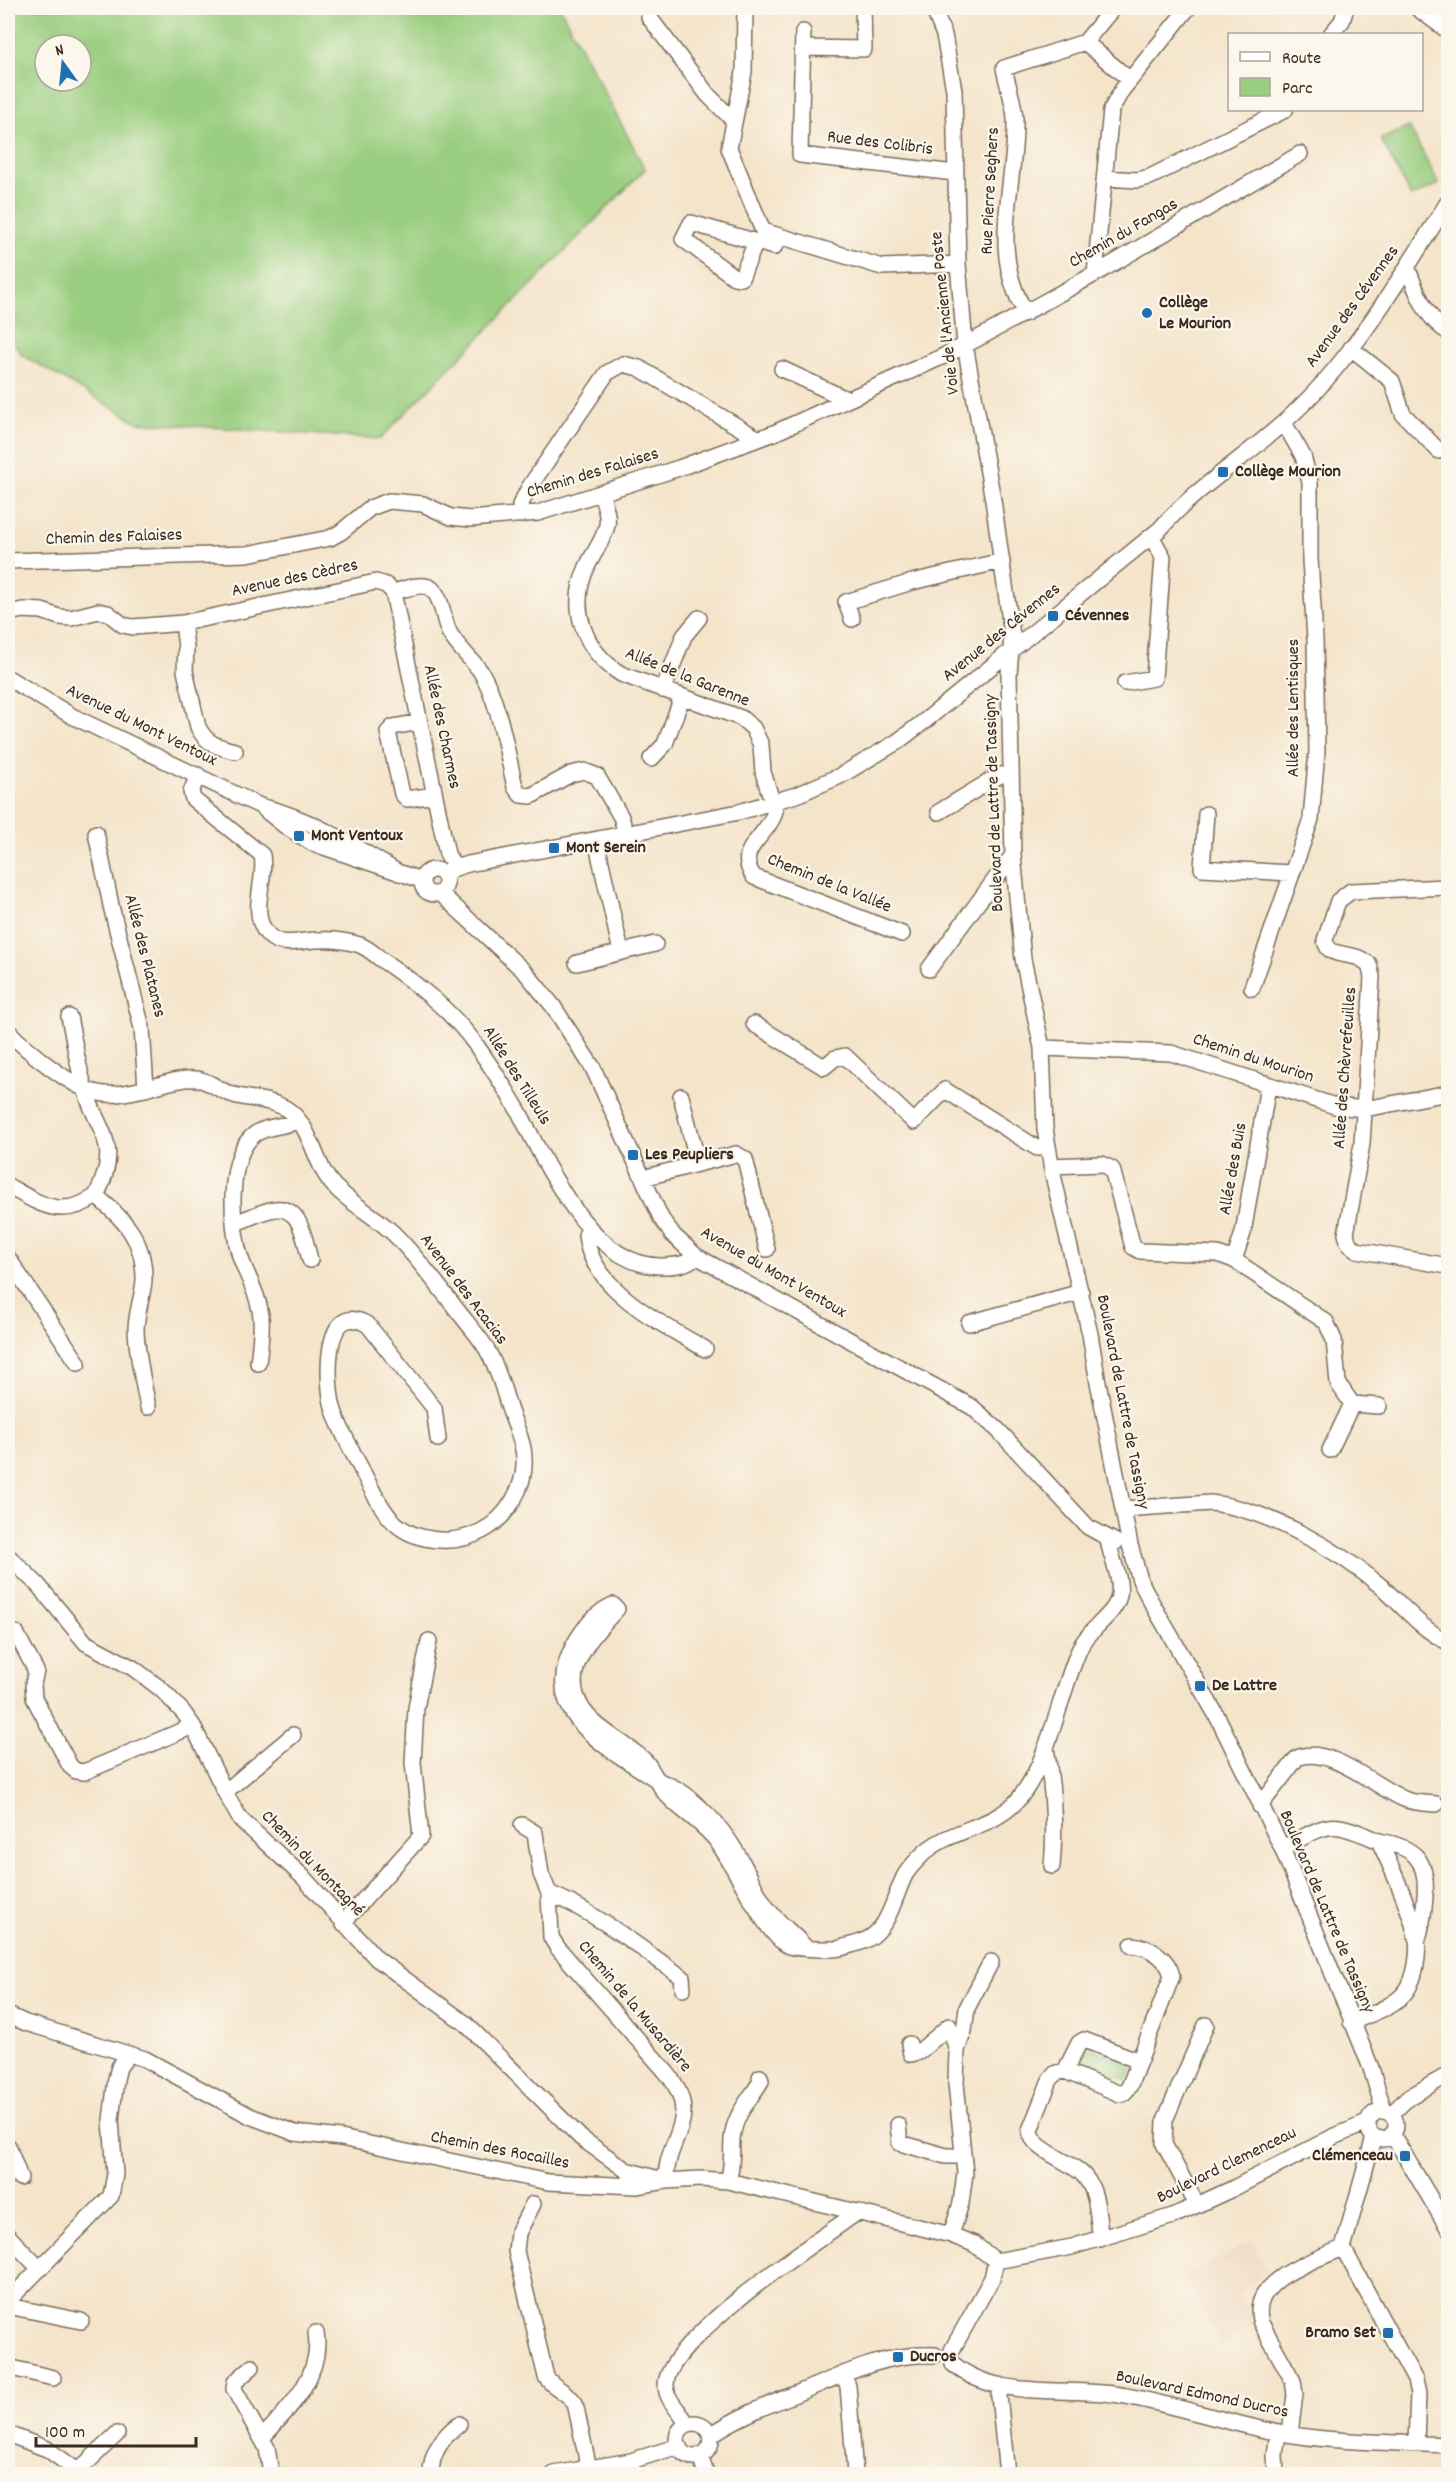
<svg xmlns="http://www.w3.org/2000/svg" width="1456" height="2482" font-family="Dekko,sans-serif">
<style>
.built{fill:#efd6bc}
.green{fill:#99cd7f;stroke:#6a7c4e;stroke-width:1.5;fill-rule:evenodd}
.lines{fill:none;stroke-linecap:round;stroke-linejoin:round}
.minor-casing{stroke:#7c6b5a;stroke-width:18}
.minor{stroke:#fff;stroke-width:15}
.poi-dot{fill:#1f6fb2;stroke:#fbf7ec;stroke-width:2}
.labels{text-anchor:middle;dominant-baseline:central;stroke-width:4.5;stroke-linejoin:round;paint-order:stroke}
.street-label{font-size:18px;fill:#3b2a1e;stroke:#fbf7ec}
.poi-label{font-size:18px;font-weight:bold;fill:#3b2a1e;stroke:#fbf7ec;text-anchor:start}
</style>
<rect width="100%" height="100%" fill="#fbf7ec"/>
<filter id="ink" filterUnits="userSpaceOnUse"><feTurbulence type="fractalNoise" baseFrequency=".0167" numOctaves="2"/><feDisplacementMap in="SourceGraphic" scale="12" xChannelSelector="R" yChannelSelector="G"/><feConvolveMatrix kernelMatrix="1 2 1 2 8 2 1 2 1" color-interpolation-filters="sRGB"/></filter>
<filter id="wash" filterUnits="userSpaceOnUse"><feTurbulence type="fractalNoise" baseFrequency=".008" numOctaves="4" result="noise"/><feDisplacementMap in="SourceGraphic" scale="24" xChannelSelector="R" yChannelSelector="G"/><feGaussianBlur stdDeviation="1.35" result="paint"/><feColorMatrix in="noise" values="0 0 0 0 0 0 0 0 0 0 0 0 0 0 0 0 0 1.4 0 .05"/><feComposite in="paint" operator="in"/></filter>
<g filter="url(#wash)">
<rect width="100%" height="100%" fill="#f4e4ca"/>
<path class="built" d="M1252 2240 1267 2270 1240 2295 1256 2325 1221 2345 1185 2277Z"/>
<path class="green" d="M8 8H560L645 169 380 439 137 422 22 355 8 333V251L13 246 8 238ZM45 45H81V81H45Z
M1409 127 1439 184 1411 197 1381 139Z
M1085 2046 1133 2065 1127 2080 1079 2061Z"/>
</g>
<g filter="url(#ink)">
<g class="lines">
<defs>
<path id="minor" d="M745 8 744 72 729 148 763 231 882 267 958 264
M933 8 944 35 954 90 958 264 965 345 993 500 1012 635 1009 674 1013 855 1023 959 1042 1048 1045 1129 1053 1175 1090 1334 1097 1377 1130 1545 1140 1580 1149 1598 1218 1718 1282 1848 1371 2068 1384 2111
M1417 8 1448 31
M649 17 708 95 734 121
M803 32 800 155 955 173
M1331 34 1342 21 1346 8
M1085 42 1113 8
M803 48 864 49 863 8
M1105 178 1137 180 1150 177 1285 110
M756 242 741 278 734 277 683 239 691 223 774 247 780 237
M1407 267C1417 292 1425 318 1448 332
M1095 274 1111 110 1122 90 1188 8
M1026 313C987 249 1017 186 1015 118 1014 102 1007 84 1004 68L1085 42 1130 80
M1351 348 1392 381 1403 414 1439 451
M782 369 846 399
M601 494C604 503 609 515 607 525 604 540 593 553 587 567 568 608 584 651 621 674L741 718 753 728 761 745 763 772 775 811C769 837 733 848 754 877L902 934
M522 515 520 505 530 486 607 373 623 364 639 368 757 438
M8 561 247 554 330 538 341 532 370 508 389 501 423 504 451 517 470 519 538 513 679 468 774 433 946 355 988 333 1095 274 1300 154
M393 592C403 590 419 583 429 587 442 593 443 620 449 632 457 647 471 658 481 672 499 701 507 753 515 787L521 795 531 796 571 774 584 771 597 776 621 817 626 834
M393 592 447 854 455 868
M8 613 23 610 42 611 59 617 71 618 98 611 108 613 123 625 133 627 183 623 376 582 386 585 393 592
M852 619 846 602 912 582 1002 561
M183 623 186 647 185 671 198 727C206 744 218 747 235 751
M8 678 72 716 260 806C310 818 355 846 399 873
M1125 683 1154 678 1163 557 1151 536
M663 690 684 636 699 618
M420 722 393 727 388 732 402 794 407 799 435 795
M651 759 665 744 682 697
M198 775 191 792 193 799 262 855C267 878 250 910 265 931 277 949 297 941 315 940 330 939 345 940 360 945 368 948 375 955 382 960 417 984 452 1011 476 1045 491 1066 505 1088 518 1110 546 1163 591 1268 662 1266 675 1266 687 1265 696 1256
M265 810 285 826 312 843 421 880
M939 812 1000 775 1011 774
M1206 814 1202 868 1291 873
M96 833 112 910 142 1028 146 1089
M596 840 621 952
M422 882a12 12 0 1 1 24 0a12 12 0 1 1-24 0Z
M444 875 455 868 468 864 739 812 796 795 840 776 897 742 926 720 1160 529C1200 483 1255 452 1298 409 1357 353 1405 270 1448 202
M1448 887 1351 891 1338 901 1325 940C1327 956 1344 953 1356 957 1361 958 1365 962 1369 964L1372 977 1362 1144 1346 1234 1349 1244 1357 1250 1448 1266
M440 893 526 973 553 1006 593 1068 661 1218 672 1234 696 1256 972 1407 998 1430 1088 1527 1116 1542
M577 963 655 944
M929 969 1013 855
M1252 988 1311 819 1317 751 1315 639 1310 559V482L1303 456 1284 423
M69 1017C74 1040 77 1063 84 1086 97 1133 123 1142 96 1196 124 1219 145 1240 144 1280 143 1296 136 1313 136 1330 137 1356 143 1381 148 1407
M754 1024 824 1067 835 1058 845 1056 914 1122 945 1090 1037 1148H1048
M8 1031C25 1049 73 1089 98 1093 112 1096 126 1093 139 1090 157 1087 178 1077 196 1079 210 1080 220 1092 234 1095 251 1100 269 1099 285 1108 313 1125 313 1164 334 1186 352 1205 376 1216 394 1234 417 1257 437 1284 457 1310 467 1323 478 1335 486 1348 497 1367 503 1387 509 1408 514 1423 524 1442 524 1458 526 1487 507 1518 482 1531 454 1546 412 1543 390 1518 375 1500 366 1477 355 1457 347 1440 336 1422 332 1403 327 1380 323 1298 368 1325L434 1408 438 1439
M1042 1048 1171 1053 1335 1106 1365 1109 1448 1093
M681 1096 698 1163
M1051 1166 1102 1164 1112 1169 1133 1247 1140 1251 1218 1254 1234 1260 1326 1322 1334 1340 1338 1383 1352 1404 1330 1450
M643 1178 736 1154 745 1159 767 1249
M8 1186C40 1204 62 1220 96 1196
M235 1223C247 1219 258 1213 270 1210 301 1202 304 1238 310 1260
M590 1229 586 1235C590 1289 664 1325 705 1349
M8 1258 78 1363
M1234 1260 1243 1233 1267 1092 1265 1083
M969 1323 1081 1292
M258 1363C260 1348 262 1332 261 1317 259 1295 247 1277 240 1256 231 1226 226 1156 255 1134 266 1126 285 1126 299 1121
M1352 1404 1379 1406
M1123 1509 1211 1503C1268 1509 1339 1551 1382 1587 1402 1605 1423 1631 1448 1642
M8 1556 38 1585 86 1643 133 1668 161 1689 183 1712 193 1726 225 1792 240 1819 302 1876 377 1959 465 2023 581 2138 626 2170 631 2175V2186
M16 1633 36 1671 33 1684 34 1698 70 1766 76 1771 84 1772 193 1726
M1046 1748C1053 1788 1056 1825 1052 1866
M225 1792 293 1735
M1260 1806 1297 1758C1329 1744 1375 1787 1404 1799 1413 1803 1426 1803 1436 1804
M522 1825 535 1833 541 1874 549 1893 551 1937 557 1947 667 2073C704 2120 665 2137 666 2181L626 2170
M1379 1841C1414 1847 1428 1859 1425 1896 1424 1912 1422 1927 1417 1942
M1282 1848C1330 1824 1327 1818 1379 1841 1392 1868 1411 1911 1417 1940 1419 1955 1415 1978 1407 1990 1396 2006 1369 2015 1351 2022
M549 1893C598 1914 639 1947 682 1977L683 1989
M343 1923 421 1836 413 1763 416 1708 429 1641
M805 1947C793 1933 778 1923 767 1908 757 1895 751 1878 743 1864 731 1841 715 1820 695 1803 689 1797 681 1791 673 1787 668 1784 661 1783 657 1779 652 1773 650 1765 644 1760 622 1739 585 1726 576 1695 566 1662 596 1631 617 1609L613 1605C596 1612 582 1630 574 1645 537 1714 606 1746 654 1778 660 1782 661 1789 666 1794 681 1811 702 1822 716 1840 734 1863 765 1936 789 1946 798 1949 832 1950 841 1948 849 1945 858 1944 866 1940 890 1928 894 1896 905 1875 909 1868 916 1861 922 1855 948 1829 991 1829 1016 1802 1049 1766 1059 1694 1080 1648 1089 1628 1116 1615 1119 1595 1122 1577 1110 1557 1108 1539
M8 2015 26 2023 145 2059 250 2116 295 2133 341 2138 548 2182 636 2186 666 2181 701 2179 728 2181 951 2235 974 2244 996 2261
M909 2044 911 2054 919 2052 949 2026 957 2050
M1065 2071 1079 2043 1084 2040 1139 2061
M1368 2125a14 14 0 1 1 28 0a14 14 0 1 1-28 0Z
M1391 2114 1409 2097 1448 2075
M898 2125 900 2143 946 2156H962
M1392 2134 1448 2228
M1374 2137 1343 2248 1415 2380 1418 2394 1416 2443
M8 2146 20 2178
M728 2181C733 2166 731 2155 732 2139 734 2115 749 2101 761 2081L760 2077
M533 2204 518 2233 516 2251 546 2377C554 2389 567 2391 575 2403L589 2469
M1197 2205 1164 2144 1165 2120 1206 2025
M951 2235 961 2203 965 2173 956 2083 957 2050 964 2031 967 2008 991 1962
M8 2236 40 2269
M1101 2239C1097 2218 1099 2194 1085 2177 1073 2161 1031 2151 1030 2130L1050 2080 1056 2073 1065 2071 1120 2094 1124 2093 1129 2087 1172 1976C1168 1958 1151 1947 1132 1945
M996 2261 1072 2247 1173 2216 1232 2189 1333 2137 1367 2123
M8 2301 111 2196 115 2174 111 2120 116 2079 119 2067 129 2054
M8 2306 81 2321
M952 2350 992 2278 996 2261
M953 2364C997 2401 1066 2386 1120 2395 1173 2404 1223 2422 1275 2432 1332 2443 1392 2442 1448 2445
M8 2367 53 2378
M252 2367 235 2382 234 2389 267 2448 271 2474
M843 2374 848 2386 855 2474
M1000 2385 999 2396 1007 2474
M677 2440a17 17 0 1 1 34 0a17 17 0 1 1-34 0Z
M687 2424C680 2410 666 2401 666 2385 666 2340 820 2239 858 2212
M8 2434 47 2449 78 2471 117 2434
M1290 2434 1295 2394 1293 2381 1261 2323C1247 2281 1313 2261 1343 2248
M711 2435C737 2417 768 2405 798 2393 842 2375 887 2352 935 2355
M262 2438C289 2409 323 2375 316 2333
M700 2455 706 2474
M431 2474C431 2453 442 2437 459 2424
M554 2474 631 2461 679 2446
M1276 2474 1275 2455 1278 2433"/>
</defs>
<use href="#minor" class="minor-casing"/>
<use href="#minor" class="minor"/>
</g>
</g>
<g class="poi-dot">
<circle cx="1147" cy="313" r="6"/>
<rect x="1217" y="466" width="12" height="12" rx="3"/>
<rect x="1047" y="610" width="12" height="12" rx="3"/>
<rect x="293" y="830" width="12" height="12" rx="3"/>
<rect x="548" y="842" width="12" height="12" rx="3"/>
<rect x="627" y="1149" width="12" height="12" rx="3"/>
<rect x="1194" y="1680" width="12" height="12" rx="3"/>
<rect x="1399" y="2150" width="12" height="12" rx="3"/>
<rect x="1382" y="2327" width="12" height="12" rx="3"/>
<rect x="892" y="2351" width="12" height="12" rx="3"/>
</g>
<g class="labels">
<g class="street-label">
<text transform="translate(880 144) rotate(7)">Rue des Colibris</text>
<text transform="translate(991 191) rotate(-87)">Rue Pierre Seghers</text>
<text transform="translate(1124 234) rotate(-30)">Chemin du Fangas</text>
<text transform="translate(1353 307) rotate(-54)">Avenue des Cévennes</text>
<text transform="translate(946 313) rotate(-96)">Voie de l'Ancienne Poste</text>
<text transform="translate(593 474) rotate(-17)">Chemin des Falaises</text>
<text transform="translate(114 538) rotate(-2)">Chemin des Falaises</text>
<text transform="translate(295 579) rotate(-12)">Avenue des Cèdres</text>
<text transform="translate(1002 633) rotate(-39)">Avenue des Cévennes</text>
<text transform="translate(687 678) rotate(22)">Allée de la Garenne</text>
<text transform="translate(1294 708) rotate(-90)">Allée des Lentisques</text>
<text transform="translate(141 726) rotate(26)">Avenue du Mont Ventoux</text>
<text transform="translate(441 727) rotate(78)">Allée des Charmes</text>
<text transform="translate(995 803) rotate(-92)">Boulevard de Lattre de Tassigny</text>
<text transform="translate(829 884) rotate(22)">Chemin de la Vallée</text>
<text transform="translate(144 956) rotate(76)">Allée des Platanes</text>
<text transform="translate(1253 1059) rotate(18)">Chemin du Mourion</text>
<text transform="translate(1346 1068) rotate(-86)">Allée des Chèvrefeuilles</text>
<text transform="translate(516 1076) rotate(58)">Allée des Tilleuls</text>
<text transform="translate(1234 1169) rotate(-80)">Allée des Buis</text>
<text transform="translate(773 1273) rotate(30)">Avenue du Mont Ventoux</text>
<text transform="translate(463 1290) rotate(53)">Avenue des Acacias</text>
<text transform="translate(1122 1402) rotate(79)">Boulevard de Lattre de Tassigny</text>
<text transform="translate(312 1864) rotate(46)">Chemin du Montagné</text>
<text transform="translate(1326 1912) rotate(67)">Boulevard de Lattre de Tassigny</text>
<text transform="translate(634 2007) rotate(50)">Chemin de la Musardière</text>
<text transform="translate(500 2151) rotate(11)">Chemin des Rocailles</text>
<text transform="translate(1227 2166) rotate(-26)">Boulevard Clemenceau</text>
<text transform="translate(1202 2395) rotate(12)">Boulevard Edmond Ducros</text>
</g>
<g class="poi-label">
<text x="1159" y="303">Collège<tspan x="1159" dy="21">Le Mourion</tspan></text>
<text x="1235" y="472">Collège Mourion</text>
<text x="1065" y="616">Cévennes</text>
<text x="311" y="836">Mont Ventoux</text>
<text x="566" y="848">Mont Serein</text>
<text x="645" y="1155">Les Peupliers</text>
<text x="1212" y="1686">De Lattre</text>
<text x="1393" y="2156" text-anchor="end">Clémenceau</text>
<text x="1376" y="2333" text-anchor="end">Bramo Set</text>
<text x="910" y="2357">Ducros</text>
</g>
</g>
<rect width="1456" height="2482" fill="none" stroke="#fbf7ec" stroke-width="30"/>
<rect x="1228" y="33" width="195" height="78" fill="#fbf7ec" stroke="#aea59a" stroke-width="1.5"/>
<rect x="1240" y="52" width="30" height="9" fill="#ffffff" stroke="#aea59a" stroke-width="1.5"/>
<text x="1282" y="63" font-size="18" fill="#3b2a1e">Route</text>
<rect x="1240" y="78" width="30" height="18" fill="#99cd7f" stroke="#aea59a" stroke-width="1.5"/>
<text x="1282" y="93" font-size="18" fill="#3b2a1e">Parc</text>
<g transform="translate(63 63) rotate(345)"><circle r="28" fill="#fbf7ec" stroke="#aea59a" stroke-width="1.5"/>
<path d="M0-4.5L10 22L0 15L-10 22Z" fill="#1f6fb2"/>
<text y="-9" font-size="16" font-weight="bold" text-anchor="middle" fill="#3b2a1e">N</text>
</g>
<path d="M36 2437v9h160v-9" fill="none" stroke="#3b2a1e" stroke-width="3"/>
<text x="45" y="2437" font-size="18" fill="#3b2a1e" stroke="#fbf7ec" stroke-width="4.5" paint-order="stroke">100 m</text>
</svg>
